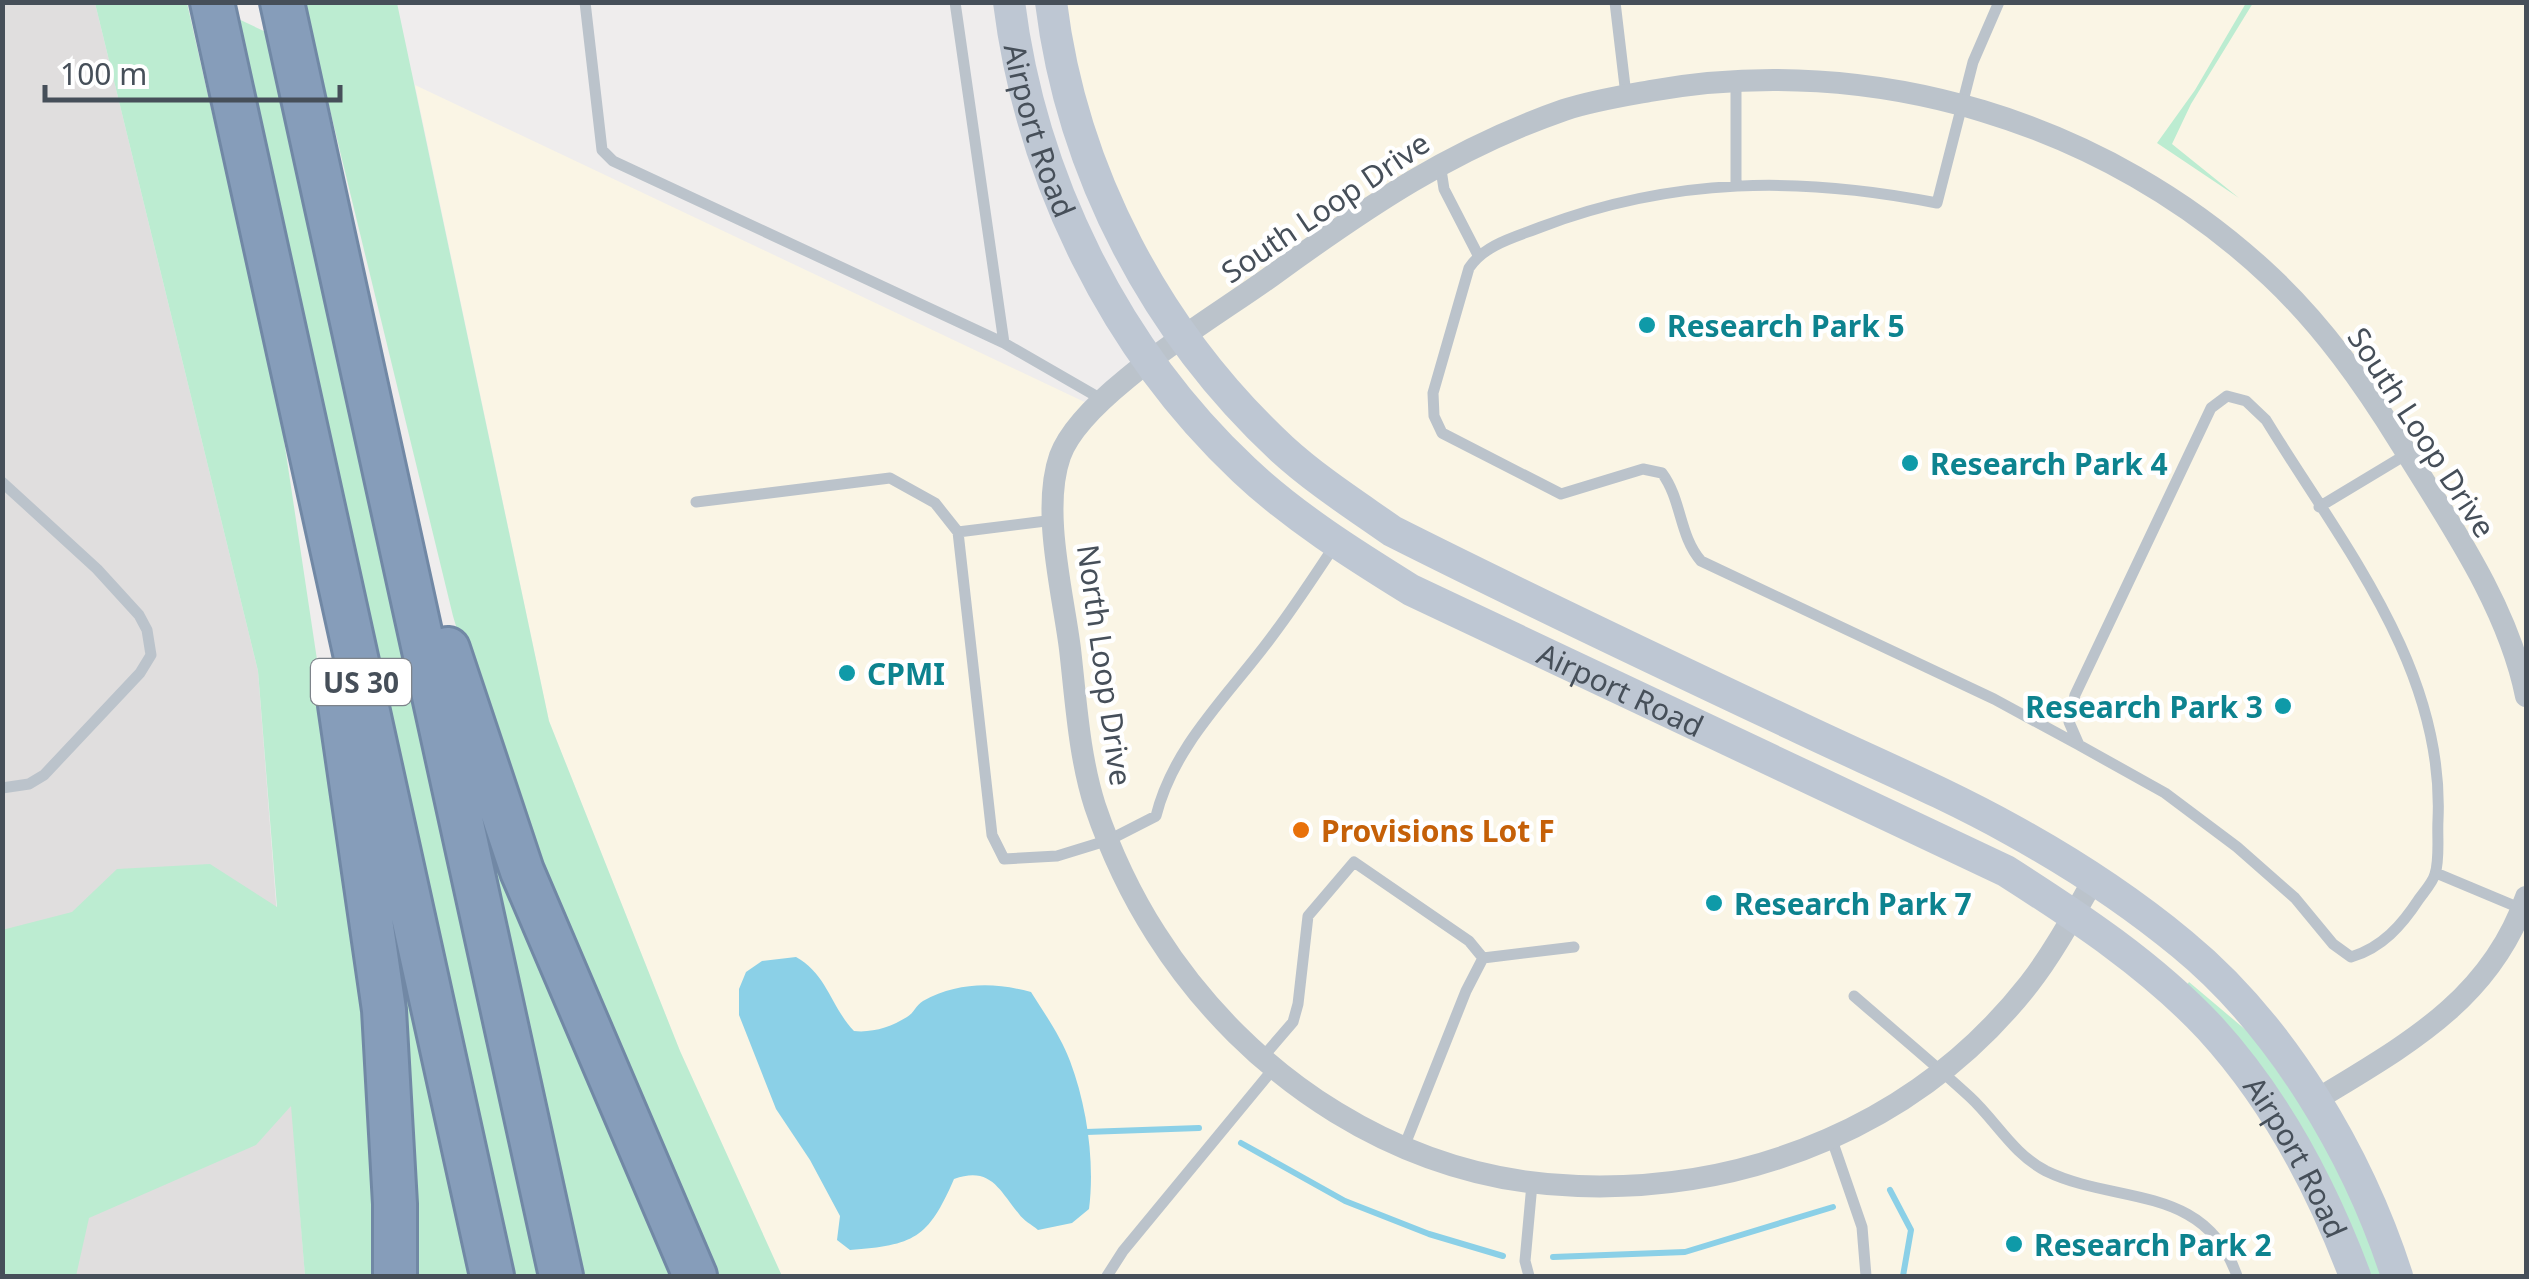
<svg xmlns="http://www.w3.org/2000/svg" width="2529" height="1279" font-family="'Noto Sans',sans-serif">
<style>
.commercial{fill:#faf5e5}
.education{fill:#e0dede}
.green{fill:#bcecd1}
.water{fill:#8bd0e7}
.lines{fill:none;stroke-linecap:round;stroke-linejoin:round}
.stream{stroke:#8bd0e7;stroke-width:6}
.motorway-casing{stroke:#7188a5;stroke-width:48}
.service{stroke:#bbc3cb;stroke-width:11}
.minor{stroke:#bbc3cb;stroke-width:22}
.secondary{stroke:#bec7d3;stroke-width:32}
.motorway{stroke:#869dba;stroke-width:42}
.culture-dot{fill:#0f9aa8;stroke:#fff;stroke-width:4}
.food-dot{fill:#e8710a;stroke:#fff;stroke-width:4}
.labels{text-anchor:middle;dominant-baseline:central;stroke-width:9;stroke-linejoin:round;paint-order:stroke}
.shield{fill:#fff;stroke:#7e848b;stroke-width:2.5}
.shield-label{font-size:28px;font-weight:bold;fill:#464f59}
.street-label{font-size:30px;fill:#464f59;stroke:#fff}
.culture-label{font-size:30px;font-weight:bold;fill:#0d838f;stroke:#fff;text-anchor:start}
.food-label{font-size:30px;font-weight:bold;fill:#c56008;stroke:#fff;text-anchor:start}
</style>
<rect width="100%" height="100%" fill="#efeded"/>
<path class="commercial" d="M1052 3H2526V1276H782L680 1051 549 721 415 85 1093 406 1182 336 1129 249Z"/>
<path class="education" d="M2 3H95L258 671 305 1276H3Z"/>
<path class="green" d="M95 3H187L279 407 319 673 372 1083 378 1276H305L291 1106 256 1145 89 1218 76 1276H3L2 930 72 912 117 869 210 864 277 907 258 671Z
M304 3H397L549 721 680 1051 782 1276H712L498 767 453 616Z
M2246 3H2253L2191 104 2172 144 2239 198 2157 143 2195 90Z
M232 16 268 33 543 1276H509Z
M484 815 679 1276H581L478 818Z
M388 902 469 1276H404Z
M2189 982 2253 1036 2324 1138 2385 1276H2367L2185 988Z"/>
<path class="water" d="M796 957C827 974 831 1007 854 1031 872 1033 891 1027 907 1017 914 1013 916 1005 923 1001 958 982 994 982 1031 992 1045 1014 1061 1037 1070 1061 1087 1106 1095 1162 1089 1209L1072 1223 1038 1230C1032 1225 1023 1220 1019 1214 999 1190 991 1166 954 1179 928 1239 914 1245 850 1250L837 1240 840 1216 810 1160 776 1109 739 1015V989L746 972 762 961Z"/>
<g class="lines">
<path class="stream" d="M1086 1132 1199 1128
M1241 1143 1345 1201 1429 1234 1503 1256
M1890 1190 1911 1230 1903 1276
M1553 1257 1685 1252 1833 1207"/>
<defs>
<path id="motorway" d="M212 2 492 1276
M282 2C377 427 468 852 561 1276
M448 649 522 871 695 1276
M340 705 384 1010 395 1204V1276"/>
</defs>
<use href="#motorway" class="motorway-casing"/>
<path class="service" d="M585 2 602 150 613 161 1004 343
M955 2 1004 343 1103 400
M1615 2 1626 95
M1999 2 1973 62 1937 203C1800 176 1673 177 1541 227 1516 237 1485 244 1469 268L1433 393 1434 416 1442 433 1561 494 1643 469 1662 473C1682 500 1679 536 1701 561L1994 699 2079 745
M1736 79V184
M1440 163 1444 189 1478 255
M2227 396 2246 401 2266 420C2341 543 2445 668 2438 820 2437 836 2440 859 2435 874 2433 882 2424 892 2419 899 2402 925 2382 948 2351 957L2333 944 2295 898 2237 847 2165 793 2079 745 2069 722 2075 695 2211 408Z
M2 482 97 569 139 615 147 630 151 655 140 673 44 775 29 784 2 788
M696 502 890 478 935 503 958 532
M2319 507 2407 454
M1054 520 958 532 992 835 1004 859 1057 856 1109 840 1156 816C1174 744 1230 694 1273 635 1295 606 1315 575 1335 545
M2436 873 2522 909
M1854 996C1893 1030 1932 1062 1970 1097 1996 1121 2013 1154 2046 1171 2116 1205 2205 1183 2237 1276
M1262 1058 1293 1022 1298 1004 1308 916 1354 862 1469 941 1483 958
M1832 1140 1862 1227 1866 1276
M1404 1147 1466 991 1483 958 1574 947
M1107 1276 1123 1251 1274 1068
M1529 1276 1525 1261 1532 1184"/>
<path class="minor" d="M2094 879C2074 914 2054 952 2029 984 1920 1123 1752 1192 1578 1186 1404 1181 1248 1079 1156 934 1131 895 1110 850 1095 806 1079 756 1076 701 1070 649 1063 593 1041 510 1060 456 1082 394 1217 316 1273 275 1368 206 1452 149 1564 110 1591 101 1622 96 1650 91 1872 51 2107 122 2271 277 2323 326 2364 384 2401 444 2449 522 2508 606 2526 696
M2316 1100C2404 1046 2490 1001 2526 897"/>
<g class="secondary">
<path id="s1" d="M1009 2C1031 178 1115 349 1244 470 1294 517 1353 554 1411 590L2006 871C2078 917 2151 965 2210 1028 2274 1098 2322 1188 2355 1276"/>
<path d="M1051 2C1072 173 1157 333 1282 449 1316 480 1355 505 1392 531 1525 598 1660 662 1794 725 1867 760 1942 791 2012 830 2072 863 2130 901 2182 944 2282 1026 2358 1155 2397 1276"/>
</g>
<use href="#motorway" class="motorway"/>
</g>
<g class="culture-dot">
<circle cx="1647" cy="325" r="10"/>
<circle cx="1910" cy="463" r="10"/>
<circle cx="847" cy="673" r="10"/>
<circle cx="2283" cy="706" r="10"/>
<circle cx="1714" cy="903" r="10"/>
<circle cx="2014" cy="1244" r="10"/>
</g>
<circle class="food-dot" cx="1301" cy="830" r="10"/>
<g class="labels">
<rect class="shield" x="311" y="659" width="100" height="46" rx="8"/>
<g class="shield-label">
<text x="361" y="682">US 30</text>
</g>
<g class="street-label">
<text stroke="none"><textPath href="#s1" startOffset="132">Airport Road</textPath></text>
<text transform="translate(1325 207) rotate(-34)">South Loop Drive</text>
<text transform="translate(2422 432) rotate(57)">South Loop Drive</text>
<text transform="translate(1105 665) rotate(82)">North Loop Drive</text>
<text stroke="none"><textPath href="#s1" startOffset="972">Airport Road</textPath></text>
<text stroke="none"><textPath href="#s1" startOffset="1812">Airport Road</textPath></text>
</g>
<g class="culture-label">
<text x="1667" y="325">Research Park 5</text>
<text x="1930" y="463">Research Park 4</text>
<text x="867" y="673">CPMI</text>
<text x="2263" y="706" text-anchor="end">Research Park 3</text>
<text x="1734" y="903">Research Park 7</text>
<text x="2034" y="1244">Research Park 2</text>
</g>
<g class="food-label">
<text x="1321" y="830">Provisions Lot F</text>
</g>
</g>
<rect width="2529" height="1279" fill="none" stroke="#464f59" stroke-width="10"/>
<path d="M45 85v15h295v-15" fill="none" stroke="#464f59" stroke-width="5"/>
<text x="60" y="85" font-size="30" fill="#464f59" stroke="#ffffff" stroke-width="8" paint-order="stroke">100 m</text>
</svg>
